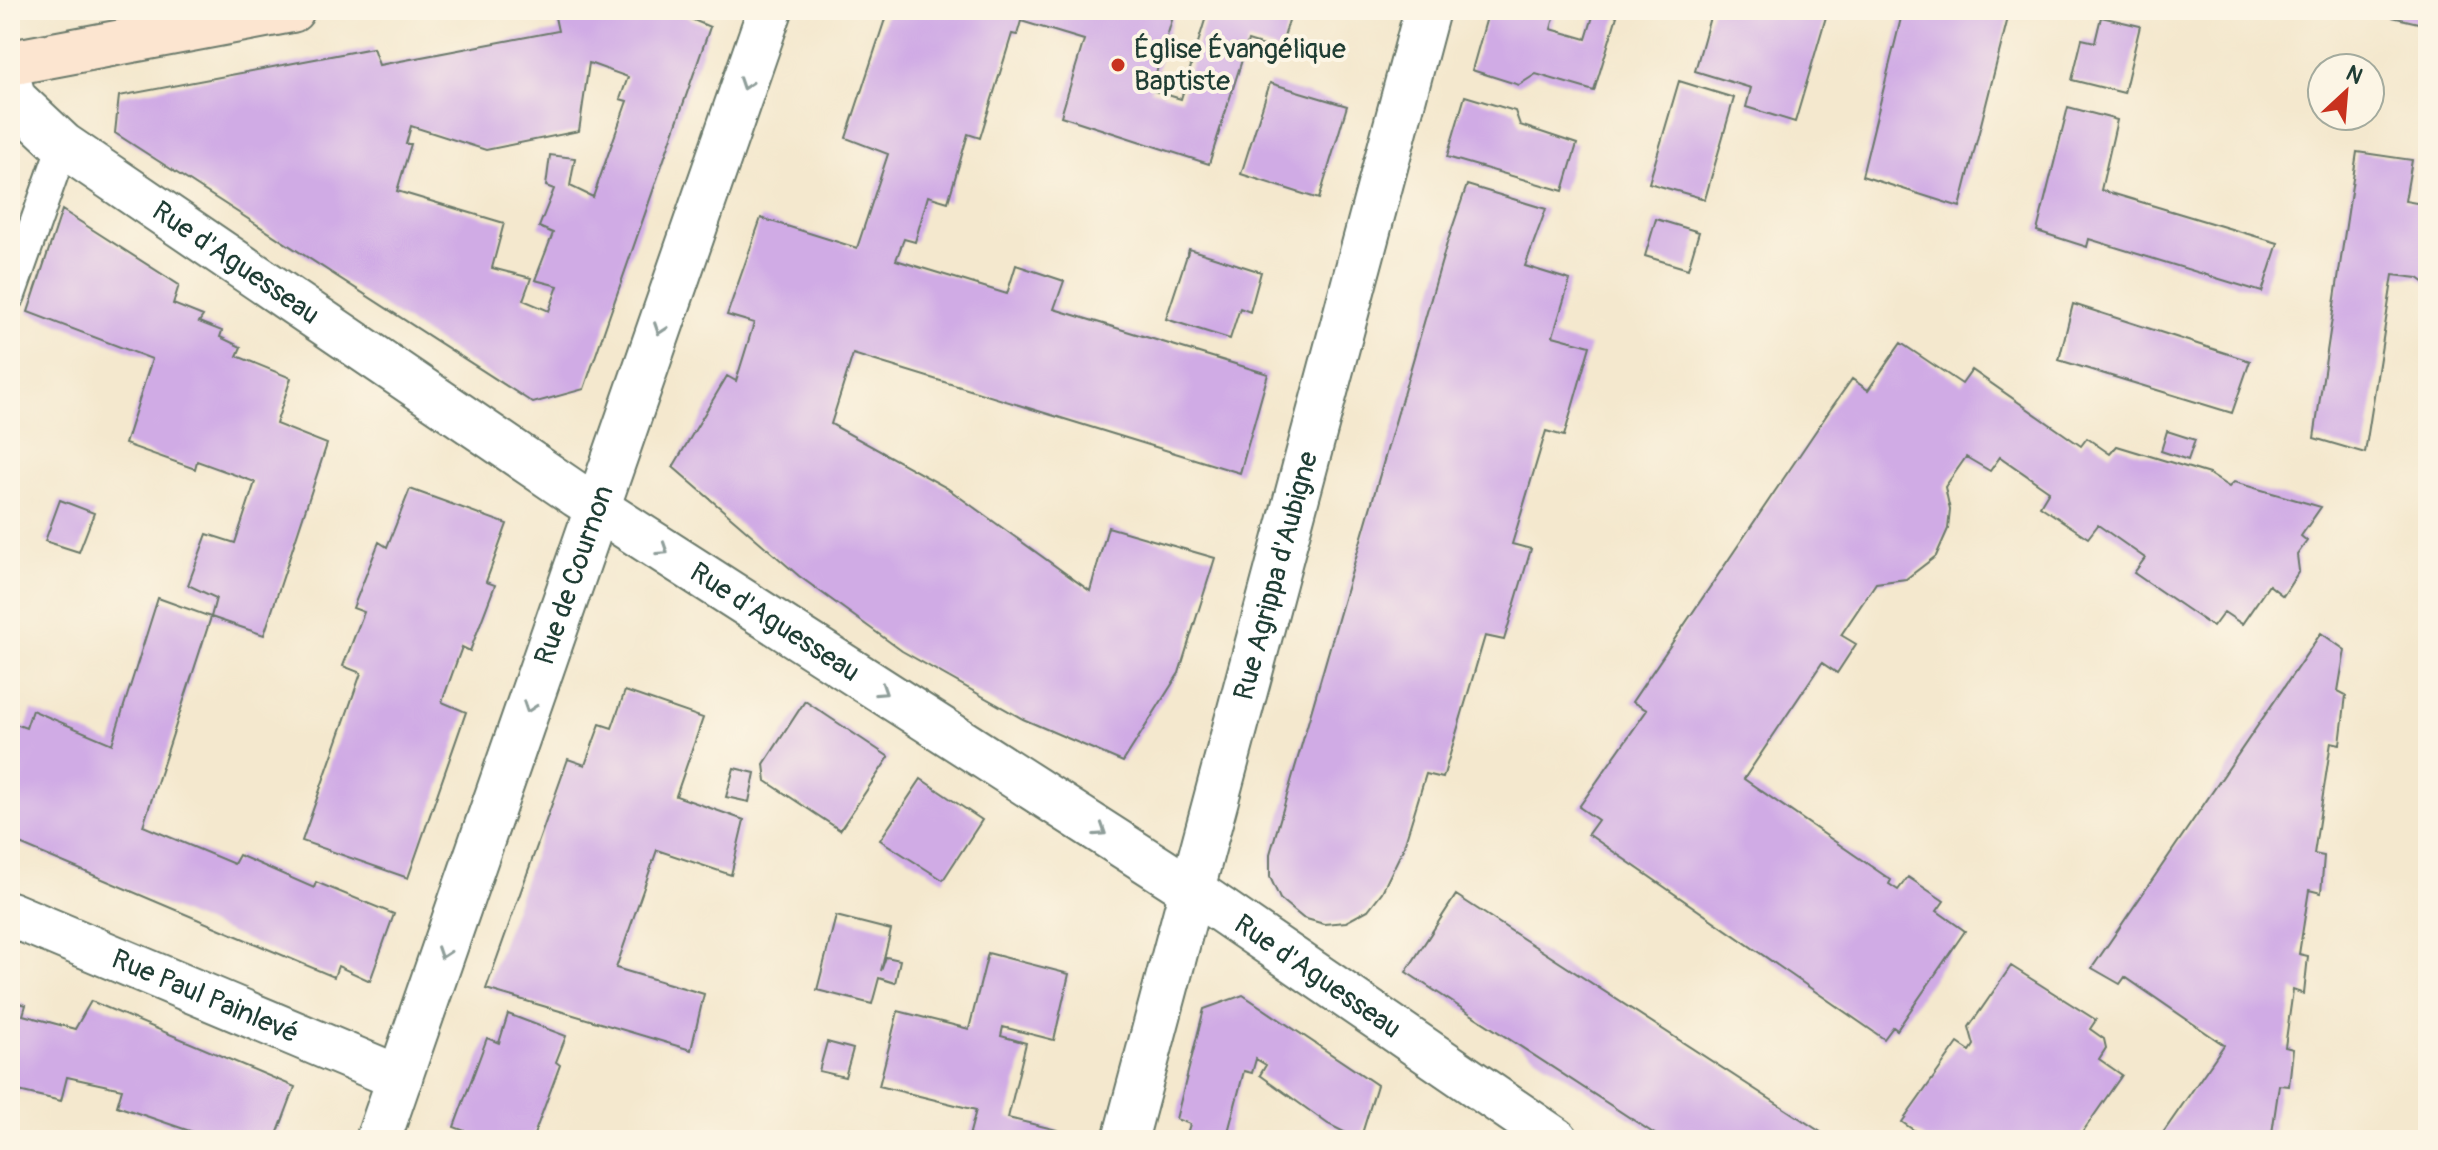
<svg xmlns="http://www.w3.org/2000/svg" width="2438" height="1150" font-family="Pangolin,sans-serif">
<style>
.building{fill:#d0abe5;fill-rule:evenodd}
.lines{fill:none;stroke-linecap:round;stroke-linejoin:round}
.lane-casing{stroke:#6a796a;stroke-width:34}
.street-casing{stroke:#6a796a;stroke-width:48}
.secondary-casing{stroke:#6a796a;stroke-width:48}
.lane{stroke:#fff;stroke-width:30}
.street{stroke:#fff;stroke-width:44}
.secondary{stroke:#fce5d0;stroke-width:44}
.oneway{stroke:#8f9e9a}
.poi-dot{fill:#c8321e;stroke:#fcf5e5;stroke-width:3}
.labels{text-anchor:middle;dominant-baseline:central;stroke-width:8;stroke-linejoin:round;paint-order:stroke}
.poi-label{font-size:28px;fill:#1f3d34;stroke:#fcf5e5;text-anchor:start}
.street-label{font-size:28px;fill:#1f3d34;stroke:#fcf5e5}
</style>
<rect width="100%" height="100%" fill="#fcf5e5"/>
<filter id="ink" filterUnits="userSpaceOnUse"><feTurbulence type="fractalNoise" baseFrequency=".0125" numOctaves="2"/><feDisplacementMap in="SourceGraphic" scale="16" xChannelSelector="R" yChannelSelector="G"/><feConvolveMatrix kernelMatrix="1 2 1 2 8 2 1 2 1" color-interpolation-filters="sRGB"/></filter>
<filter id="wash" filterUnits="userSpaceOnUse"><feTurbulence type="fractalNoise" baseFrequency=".006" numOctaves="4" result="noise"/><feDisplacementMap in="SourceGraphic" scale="32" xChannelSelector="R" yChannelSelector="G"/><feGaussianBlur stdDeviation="1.8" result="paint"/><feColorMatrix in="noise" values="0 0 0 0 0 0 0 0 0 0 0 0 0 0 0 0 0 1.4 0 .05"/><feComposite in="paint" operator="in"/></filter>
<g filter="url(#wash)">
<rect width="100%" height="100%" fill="#f4e8ce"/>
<g id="blocks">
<path class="building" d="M606 10H670L710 27 584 389 533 403 115 133 119 96 373 48 379 65 558 31 555 17ZM589 63 628 77 620 99 627 101 593 197 570 186 575 158 550 155 546 186 554 189 539 227 553 233 535 280 558 286 549 311 523 300 531 278 492 268 504 223 397 191 411 144H406L411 126 486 150 579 131Z
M888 10H1175L1151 90 1181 99 1208 10H1292L1280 51 1248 41 1209 164 1061 116 1084 40 1021 21 1017 35 1012 34 980 138 968 134 948 202 928 196 915 242 904 239 896 260 1007 294 1016 265 1064 281 1054 309 1268 374 1240 473 853 354 831 424 947 488 1090 591 1108 527 1215 558 1179 673 1123 762 1023 719 902 651 799 576 673 467 727 376 736 381 754 323 727 315 761 218 857 248 888 154 846 138Z
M1489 10H1556L1551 29 1586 39 1595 10 1617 16 1594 91 1536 74 1519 85 1472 70Z
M1712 10H1828L1795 122 1746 107 1751 88 1695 71Z
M1903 10H2010L1960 207 1862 176Z
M2362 10H2428V19L2427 25Z
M2101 17 2140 26 2124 93 2072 80 2082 39 2095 42Z
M1679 81 1734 98 1705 199 1649 183Z
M1270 83 1347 106 1319 199 1241 174Z
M1465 96 1515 111 1520 125 1577 144 1563 191 1447 157Z
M2068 107 2117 120 2101 190 2278 243 2262 292 2089 239 2087 247 2037 231Z
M2357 152 2412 160 2405 201 2428 205V285L2418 278 2393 275 2365 453 2314 438Z
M1467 185 1546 209 1525 266 1570 280 1553 336 1590 346 1564 436 1546 431 1512 544 1531 549 1504 640 1485 636 1443 778 1426 774 1403 849 1382 892 1368 910 1346 922 1324 924 1303 918 1280 899 1270 877V854L1447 243Z
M62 210 179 285 173 304 203 316 199 322 222 331 220 337 241 347 237 356 291 378 276 424 327 444 264 635 211 617 216 598 188 585 207 534 235 543 255 482 197 461 195 469 125 444 152 359 28 312Z
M1656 219 1699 232 1688 269 1645 256Z
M1189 249 1261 272 1250 312 1240 308 1230 339 1166 319Z
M2073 304 2250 361 2232 413 2059 360Z
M1901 343 1962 384 1972 370 2081 446 2087 438 2110 454 2117 446 2209 474 2229 487 2234 482 2321 507 2301 536 2307 541 2297 555 2299 571 2283 596 2269 585 2242 624 2224 612 2213 627 2134 573 2145 558 2098 525 2088 538 2040 506 2049 491 2000 457 1990 471 1966 457 1945 487 1950 510 1948 529 1936 556 1906 579 1876 583 1841 635 1856 644 1837 673 1822 663 1744 779 1891 880 1889 884 1898 890 1908 877 1944 901 1937 911 1965 931 1897 1030 1893 1027 1884 1039 1588 834 1598 820 1579 807 1647 710 1632 702 1830 410 1852 379 1868 390Z
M2167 431 2195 440 2188 460 2161 451Z
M410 489 507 524 486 582 495 585 470 651 462 647 442 702 466 712 408 878 302 841 361 673 343 666 364 612 353 608 379 542 387 547Z
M60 500 94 513 79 552 45 541Z
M158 598 211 617 143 826 234 864 239 855 314 888 316 882 394 914 370 981 338 966 334 977 15 842 18 835 10 832V722L26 728 32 710 112 744Z
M2321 633 2345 650 2338 691 2346 695 2340 744 2331 742 2314 854 2324 856 2321 893 2309 890 2299 954 2308 956 2304 994 2293 990 2285 1047 2293 1049 2289 1086 2279 1085 2271 1140H2158L2224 1045 2125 977 2120 984 2092 968Z
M625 691 703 718 676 796 744 820 731 875 657 850 616 968 704 994 691 1050 486 989 568 759 585 765 600 724 612 728Z
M805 701 889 757 840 830 766 781 764 764Z
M734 768 755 773 749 802 726 797Z
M921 779 982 820 943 880 880 840Z
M1456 895 1833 1140H1664L1406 972Z
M836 916 891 930 881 971 886 957 900 960 895 983 879 978 872 1004 817 990Z
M988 953 1069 974 1054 1040 1003 1027 1001 1036 1026 1043 1008 1118 1057 1130 1055 1140H968L976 1110 879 1086 898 1011 969 1029Z
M2011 966 2096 1020 2090 1029 2104 1039 2106 1048 2099 1059 2122 1075 2077 1140H1928L1902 1122 1958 1043 1970 1051 1974 1045 1969 1027Z
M1243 995 1377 1085 1360 1140 1328 1124 1260 1075 1266 1065 1256 1059 1252 1073 1244 1071 1227 1136 1237 1140H1185L1190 1124 1176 1119 1204 1009Z
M10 1000 26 1005 23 1015 75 1029 91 1001 295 1087 275 1140H216L117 1106 122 1089 67 1077 61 1101 10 1089Z
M508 1014 566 1036 556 1062 560 1065 532 1140H489L454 1127 487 1038 499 1043Z
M827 1042 853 1049 845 1077 819 1071Z"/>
</g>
</g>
<g filter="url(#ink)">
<use href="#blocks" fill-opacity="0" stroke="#6a796a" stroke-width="2"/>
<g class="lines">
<defs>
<path id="lane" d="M10 295 63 145"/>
<g id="street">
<path id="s1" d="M10 86 14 99 63 145 577 495 1192 890 1556 1140"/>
<path id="s2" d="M10 914 400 1078"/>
<path id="s3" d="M378 1140 770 10"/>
<path id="s4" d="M1125 1140 1427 10"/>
</g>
<path id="secondary" d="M10 63 292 10"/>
</defs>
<use href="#lane" class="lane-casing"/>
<use href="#street" class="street-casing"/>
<use href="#secondary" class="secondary-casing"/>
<use href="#lane" class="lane"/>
<use href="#street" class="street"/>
<use href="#secondary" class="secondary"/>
</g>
<defs><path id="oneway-chevron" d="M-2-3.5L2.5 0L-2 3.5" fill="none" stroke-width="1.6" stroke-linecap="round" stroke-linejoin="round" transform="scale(2)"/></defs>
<g class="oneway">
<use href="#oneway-chevron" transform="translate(745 84) rotate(109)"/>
<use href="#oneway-chevron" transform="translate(660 329) rotate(109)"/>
<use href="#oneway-chevron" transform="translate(663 550) rotate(33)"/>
<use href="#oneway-chevron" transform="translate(882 691) rotate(33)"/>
<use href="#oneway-chevron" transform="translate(529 707) rotate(109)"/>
<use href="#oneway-chevron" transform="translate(1101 831) rotate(33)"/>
<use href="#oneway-chevron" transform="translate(443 953) rotate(109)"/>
</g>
</g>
<circle class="poi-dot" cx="1118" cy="65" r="8"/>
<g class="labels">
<g class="poi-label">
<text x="1134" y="49">Église Évangélique<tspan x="1134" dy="32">Baptiste</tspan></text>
</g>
<g class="street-label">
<text stroke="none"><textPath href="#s1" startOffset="290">Rue d'Aguesseau</textPath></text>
<text stroke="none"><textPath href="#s3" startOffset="598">Rue de Cournon</textPath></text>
<text stroke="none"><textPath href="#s4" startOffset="584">Rue Agrippa d'Aubigne</textPath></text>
<text stroke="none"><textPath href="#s1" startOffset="938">Rue d'Aguesseau</textPath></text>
<text stroke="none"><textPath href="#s1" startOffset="1586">Rue d'Aguesseau</textPath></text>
<text stroke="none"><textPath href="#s2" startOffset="212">Rue Paul Painlevé</textPath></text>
</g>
</g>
<rect width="2438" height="1150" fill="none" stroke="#fcf5e5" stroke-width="40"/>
<g transform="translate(2346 92) rotate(26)"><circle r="38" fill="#fcf5e5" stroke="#a4ab9e" stroke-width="2"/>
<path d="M0-6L14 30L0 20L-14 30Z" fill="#c8321e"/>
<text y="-12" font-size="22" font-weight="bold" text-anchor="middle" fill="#1f3d34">N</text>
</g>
</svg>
